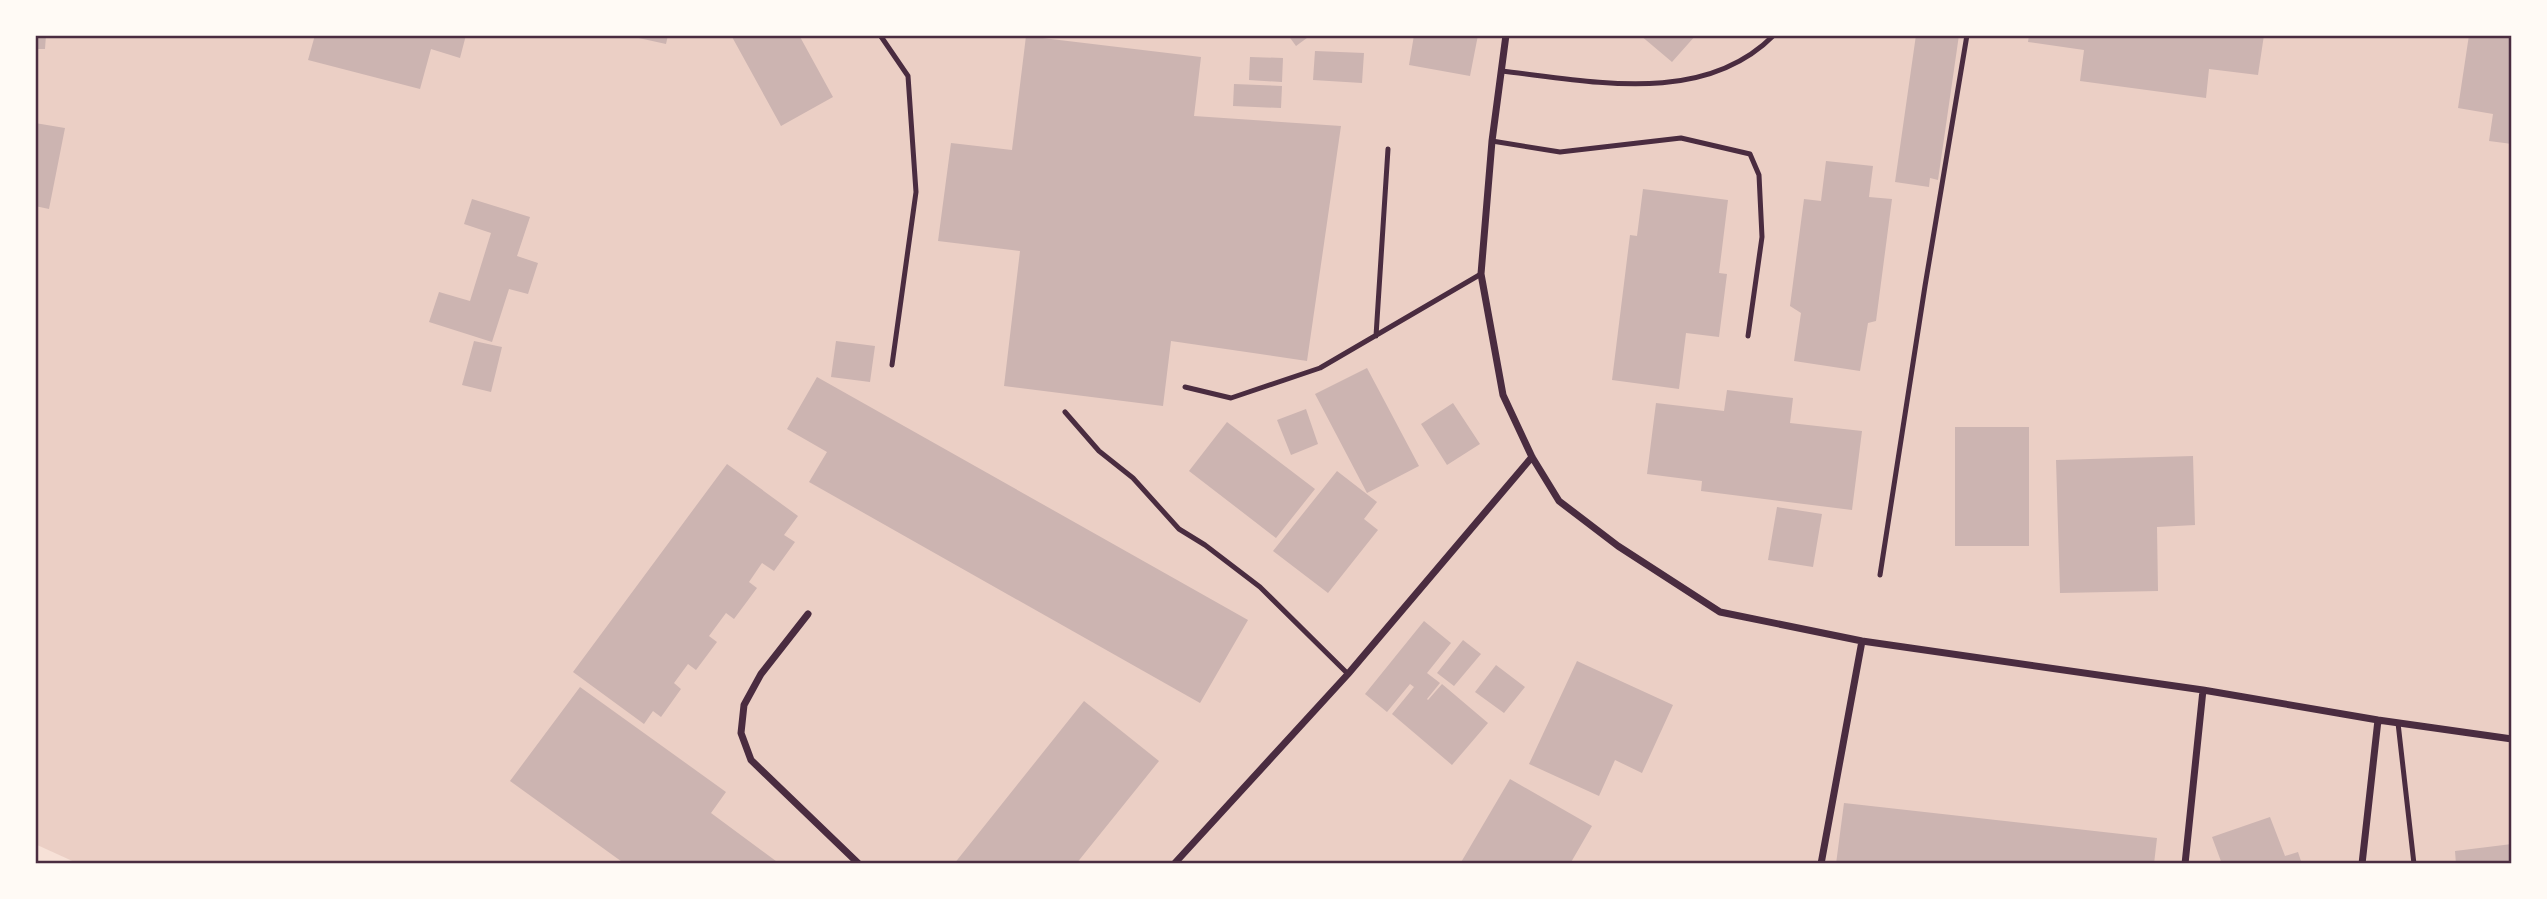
<svg xmlns="http://www.w3.org/2000/svg" width="2547" height="899" font-family="Roboto,sans-serif">
<style>
.green{fill:#ebcfc5}
.building{fill:#ccb4b1}
.lines{fill:none;stroke-linecap:round;stroke-linejoin:round}
.service{stroke:#4a2c40;stroke-width:5}
.minor{stroke:#4a2c40;stroke-width:7}
.neatline{fill:none;stroke:#4a2c40;stroke-width:2.5}
</style>
<rect width="100%" height="100%" fill="#f7e1d7"/>
<path class="green" d="M35 35H2512V864H79L35 844Z"/>
<path class="building" d="M35 35H46L45 49H35Z
M315 35H466L460 58 431 49 420 89 308 60Z
M625 35H668L666 44Z
M731 35H799L833 97 781 126Z
M1288 35H1311L1296 46Z
M1414 35H1478L1470 76 1409 65Z
M1640 35H1696L1672 62Z
M1916 35H1959L1938 180 1930 178 1929 187 1895 182Z
M2029 35H2264L2258 75 2209 69 2206 98 2080 81 2084 50 2028 42Z
M2469 35H2512V144L2489 141 2493 114 2458 108Z
M1026 36 1201 57 1194 116 1341 126 1307 361 1171 341 1163 406 1004 386 1020 251 938 241 951 143 1012 150Z
M1315 51 1364 53 1362 83 1313 80Z
M1250 57 1283 58 1282 82 1249 80Z
M1234 84 1282 86 1281 108 1233 106Z
M35 123 65 128 49 209 35 206Z
M1826 161 1873 166 1869 197 1892 199 1876 321 1868 323 1860 371 1794 361 1801 313 1790 306 1804 199 1821 201Z
M1643 189 1728 200 1719 273 1727 274 1719 337 1686 333 1679 389 1612 380 1630 235 1637 236Z
M472 199 530 217 517 256 538 263 528 294 509 289 492 342 429 322 439 292 470 301 491 233 464 224Z
M474 341 502 347 491 392 462 385Z
M836 341 875 346 870 382 831 377Z
M1367 368 1419 466 1367 493 1315 394Z
M817 377 1248 620 1200 703 809 482 827 452 787 429Z
M1727 390 1793 398 1790 423 1862 431 1852 510 1701 491 1702 481 1647 474 1656 403 1724 411Z
M1453 403 1480 444 1447 465 1421 424Z
M1306 409 1318 444 1291 455 1277 420Z
M1227 422 1315 489 1276 538 1189 471Z
M1955 427H2029V546H1955Z
M2193 456 2195 525 2157 527 2158 591 2060 593 2056 460Z
M727 464 798 516 784 535 795 542 774 571 762 563 749 582 757 588 734 619 726 613 709 636 717 642 696 670 688 664 674 683 681 689 661 717 653 711 644 724 573 672Z
M1337 471 1377 502 1364 519 1378 530 1328 593 1273 551Z
M1777 507 1822 514 1813 567 1768 560Z
M1424 621 1451 643 1427 673 1440 683 1427 699 1428 700 1442 684 1488 723 1452 765 1392 714 1414 687 1410 684 1387 712 1365 694Z
M1463 640 1481 654 1454 686 1437 673Z
M1577 661 1673 705 1642 773 1615 760 1599 796 1529 764Z
M1496 665 1525 687 1504 713 1475 692Z
M580 687 726 792 711 813 780 864H625L510 781Z
M1084 701 1159 761 1076 864H954Z
M1510 779 1592 826 1570 864H1460Z
M1844 803 2157 838 2154 864H1836Z
M2270 817 2285 856 2298 852 2302 864H2222L2212 837Z
M2512 844V864H2456L2455 851Z"/>
<g class="lines">
<path class="service" d="M880 35 908 76 916 192 892 365
M1501 71C1591 81 1703 107 1774 35
M1492 141 1560 152 1681 138 1750 154 1759 175 1762 237 1748 336
M1376 336 1388 149
M1185 387 1231 398 1320 368 1481 274
M1065 412 1099 451 1133 478 1179 529 1205 545 1260 587 1348 674
M1880 575 1925 286 1967 35
M2398 723 2414 864"/>
<path class="minor" d="M1506 35 1492 141 1481 274 1503 395 1532 457 1559 501 1618 546 1720 612 1862 641 2203 690 2378 720 2512 739
M808 614 761 674 744 705 741 733 751 760 859 864
M1174 864 1348 674 1532 457
M1821 864 1862 641
M2185 864 2203 690
M2362 864 2378 720"/>
</g>
<rect width="2547" height="899" fill="none" stroke="#fffaf5" stroke-width="74"/>
<rect x="37" y="37" width="2473" height="825" class="neatline"/>
</svg>
